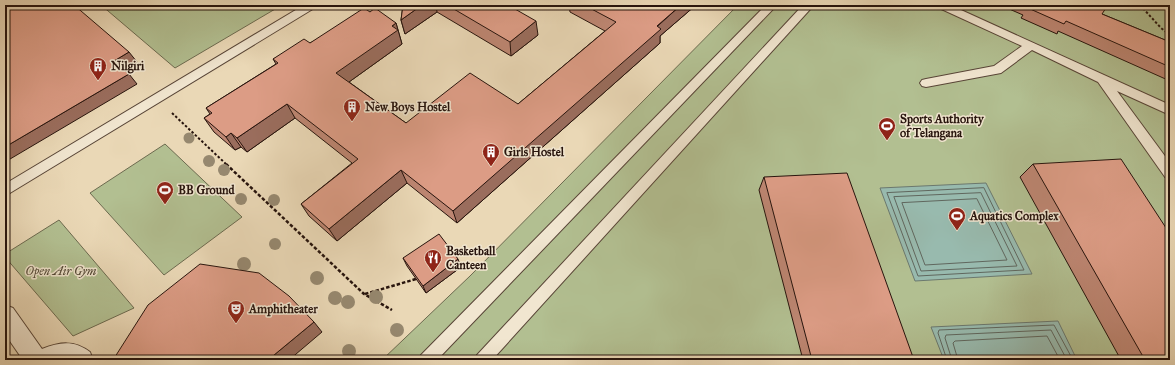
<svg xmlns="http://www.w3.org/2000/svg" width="1175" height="365" font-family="'IM FELL Great Primer',serif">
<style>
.green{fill:#b2bf91;stroke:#6c6a4f}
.water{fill:#98baae;stroke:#6b786e}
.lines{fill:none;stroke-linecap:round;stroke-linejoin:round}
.shore{stroke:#60675e;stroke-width:1}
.service-casing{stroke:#584537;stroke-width:2}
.pedestrian-casing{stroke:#584537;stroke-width:2}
.path-far1{stroke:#27140d;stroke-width:2;stroke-dasharray:2.5 2;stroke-linecap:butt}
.path{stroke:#27140d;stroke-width:2.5;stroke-dasharray:3.5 2;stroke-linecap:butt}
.service{fill:#f1e6d0;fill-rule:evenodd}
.pedestrian{fill:#f1e6d0;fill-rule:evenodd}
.tree{fill:#96886f}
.wall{fill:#bd8672;stroke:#27140d}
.shaded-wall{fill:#9a6d5d;stroke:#27140d}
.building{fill:#dc9c85;stroke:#27140d}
.labels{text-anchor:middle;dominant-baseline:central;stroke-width:3;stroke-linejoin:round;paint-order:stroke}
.poi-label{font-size:12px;font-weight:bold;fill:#27140d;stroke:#f1e6d0;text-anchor:start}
.park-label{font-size:12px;font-style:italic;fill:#514735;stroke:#f1e6d0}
</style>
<rect width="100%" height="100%" fill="#ead8b6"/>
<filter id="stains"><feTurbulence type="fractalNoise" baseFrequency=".005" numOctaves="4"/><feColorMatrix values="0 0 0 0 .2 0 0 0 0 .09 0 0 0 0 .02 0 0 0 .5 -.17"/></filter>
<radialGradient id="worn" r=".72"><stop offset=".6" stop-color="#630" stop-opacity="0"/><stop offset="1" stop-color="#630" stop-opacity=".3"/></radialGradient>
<path class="green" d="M101 5H282L175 68Z
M738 5H1170V360H382L470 276Z
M165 144 242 217 164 275 90 193Z
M59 220 134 308 73 336 5 257V254Z"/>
<path class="water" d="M986 183 1032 274 915 281 880 188Z
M1058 321 1077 360H944L931 327Z"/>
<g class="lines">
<path class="shore" d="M984 188 1024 270 918 276 887 193Z
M981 193 1017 266 921 271 894 197Z
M977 199 1007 260 925 265 902 203Z
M947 360 938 333 939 330 1054 325 1073 360
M952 360 945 338 946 335 1051 330 1067 360
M958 360 953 343 955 341 1047 336 1060 360"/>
<defs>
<path id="service" d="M304 5H317L316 7 5 196V184Z
M766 5H777L437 360H418L421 355Z
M803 5H814L492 360H474L477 355Z
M936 5H950L1170 105V115L1117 91 1170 163V178L1165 177 1098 82 1032 50 1001 73 926 87 922 86 920 83 922 80 926 79 994 66 1022 46 937 7Z"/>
<path id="pedestrian" d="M5 305 13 308 42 349C60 342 74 340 90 352L93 360H23L5 334Z"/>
</defs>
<use href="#service" class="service-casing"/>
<use href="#pedestrian" class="pedestrian-casing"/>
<path class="path-far1" d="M1140 5 1161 28 1170 35
M172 113 227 165"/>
<path class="path" d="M226 164 364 294 392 310
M365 294 416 279"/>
<use href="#service" class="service"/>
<use href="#pedestrian" class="pedestrian"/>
</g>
<g class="tree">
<circle cx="189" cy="138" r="5.5"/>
<circle cx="209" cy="161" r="6"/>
<circle cx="224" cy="170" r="6"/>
<circle cx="241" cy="199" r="6"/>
<circle cx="274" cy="200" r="6"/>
<circle cx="275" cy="244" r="6"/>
<circle cx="244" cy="264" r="7"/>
<circle cx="317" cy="278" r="7"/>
<circle cx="376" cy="297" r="7"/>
<circle cx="335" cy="298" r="7"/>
<circle cx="348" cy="302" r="7"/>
<circle cx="397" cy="330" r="7"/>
<circle cx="349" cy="351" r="7"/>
</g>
<path class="wall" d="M403 5H508L538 35 511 56 437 12 405 34 401 20Z
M569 5H696L660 36V43L457 223 407 183 337 241 309 216 301 204 352 163 295 118 247 152 241 147 235 150 214 132 204 118 210 114 206 108 276 64 273 59 310 43 370 12 396 23 402 44 349 82 406 123 518 104 605 31 570 12Z
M1009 5H1099L1102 14 1170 42V81L1058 31 1057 34 1021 18 1023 15 1007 8Z
M1033 164 1170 360H1121L1020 177Z
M764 177 914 360H803L759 190Z
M403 258 461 267 426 293 407 266Z"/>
<path class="shaded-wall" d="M422 5H436L437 12 405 34 401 20Z
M681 5H696L660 36V43L457 223 453 211Z
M536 21 538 35 511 56 510 42Z
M396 23 402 44 342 87 336 73Z
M129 52 137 62 122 71 114 61Z
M129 74 137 84 5 162V147Z
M287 104 295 118 247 152 237 138Z
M231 133 241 147 235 150 226 137Z
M401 170 407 183 337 241 329 229Z
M458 259 461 267 426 293 423 286Z
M314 322 322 332 289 360H268Z"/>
<path class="building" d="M5 5H74L129 52 114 61 129 74 5 147Z
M403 5H422L401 20Z
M447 5H508L536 21 510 42Z
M584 5H681L657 26 661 29 453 211 401 170 329 229 301 204 358 159 287 104 237 138 231 133 226 137 204 118 212 113 206 108 278 63 273 59 304 39 310 43 364 8 370 12 375 8 396 23 392 26 398 30 336 73 406 123 470 73 518 104 616 22Z
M1030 5H1099L1106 8 1102 14 1170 42V67L1066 21 1064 24 1028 8Z
M1121 159 1170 234V360H1145L1033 164Z
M847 173 914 360H812L764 177Z
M439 234 458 259 423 286 403 258Z
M200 264 259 273 289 296 314 322 268 360H113L148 305Z"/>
<defs>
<symbol id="building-pin" viewBox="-11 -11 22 30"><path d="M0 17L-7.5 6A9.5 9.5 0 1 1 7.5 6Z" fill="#8f2418" stroke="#f1e6d0"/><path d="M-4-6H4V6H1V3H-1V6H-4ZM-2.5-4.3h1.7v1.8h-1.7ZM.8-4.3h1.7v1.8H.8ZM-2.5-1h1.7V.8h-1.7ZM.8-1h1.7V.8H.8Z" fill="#fff"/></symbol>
<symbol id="stadium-pin" viewBox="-11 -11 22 30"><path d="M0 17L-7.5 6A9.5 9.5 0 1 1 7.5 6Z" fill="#8f2418" stroke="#f1e6d0"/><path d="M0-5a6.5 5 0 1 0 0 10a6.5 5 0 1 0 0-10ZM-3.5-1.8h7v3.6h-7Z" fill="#fff"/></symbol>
<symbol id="restaurant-pin" viewBox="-11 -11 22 30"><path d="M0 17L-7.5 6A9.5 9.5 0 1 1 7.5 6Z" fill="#8f2418" stroke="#f1e6d0"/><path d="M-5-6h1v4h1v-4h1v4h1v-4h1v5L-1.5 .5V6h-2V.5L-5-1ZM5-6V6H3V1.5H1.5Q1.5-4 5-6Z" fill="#fff"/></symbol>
<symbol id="theatre-pin" viewBox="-11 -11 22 30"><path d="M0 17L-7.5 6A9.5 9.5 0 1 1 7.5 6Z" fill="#8f2418" stroke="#f1e6d0"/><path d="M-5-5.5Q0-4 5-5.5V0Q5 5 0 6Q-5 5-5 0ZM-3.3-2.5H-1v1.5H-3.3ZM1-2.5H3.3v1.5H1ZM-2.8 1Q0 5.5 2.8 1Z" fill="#fff"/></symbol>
</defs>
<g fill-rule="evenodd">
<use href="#building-pin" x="88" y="56" width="20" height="27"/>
<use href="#building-pin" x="342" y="97" width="20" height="27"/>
<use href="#stadium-pin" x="877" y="116" width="20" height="27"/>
<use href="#building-pin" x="481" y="142" width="20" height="27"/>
<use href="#stadium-pin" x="155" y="180" width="20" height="27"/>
<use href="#stadium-pin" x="947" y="206" width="20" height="27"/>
<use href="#restaurant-pin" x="423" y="248" width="20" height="27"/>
<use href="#theatre-pin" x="226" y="299" width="20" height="27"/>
</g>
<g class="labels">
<g class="poi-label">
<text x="111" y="66">Nilgiri</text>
<text x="365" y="107">New Boys Hostel</text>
<text x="900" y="119">Sports Authority<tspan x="900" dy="14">of Telangana</tspan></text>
<text x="504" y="152">Girls Hostel</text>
<text x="178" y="190">BB Ground</text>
<text x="970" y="216">Aquatics Complex</text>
<text x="446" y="251">Basketball<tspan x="446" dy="14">Canteen</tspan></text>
<text x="249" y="309">Amphitheater</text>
</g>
<g class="park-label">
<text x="61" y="271">Open Air Gym</text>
</g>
</g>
<rect width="1175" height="365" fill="none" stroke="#ead8b6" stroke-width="20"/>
<rect x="6" y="6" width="1163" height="353" fill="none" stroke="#27140d" stroke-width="2"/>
<rect x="10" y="10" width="1155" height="345" fill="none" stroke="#27140d"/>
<rect width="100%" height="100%" filter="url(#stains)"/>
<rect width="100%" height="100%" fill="url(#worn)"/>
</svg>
